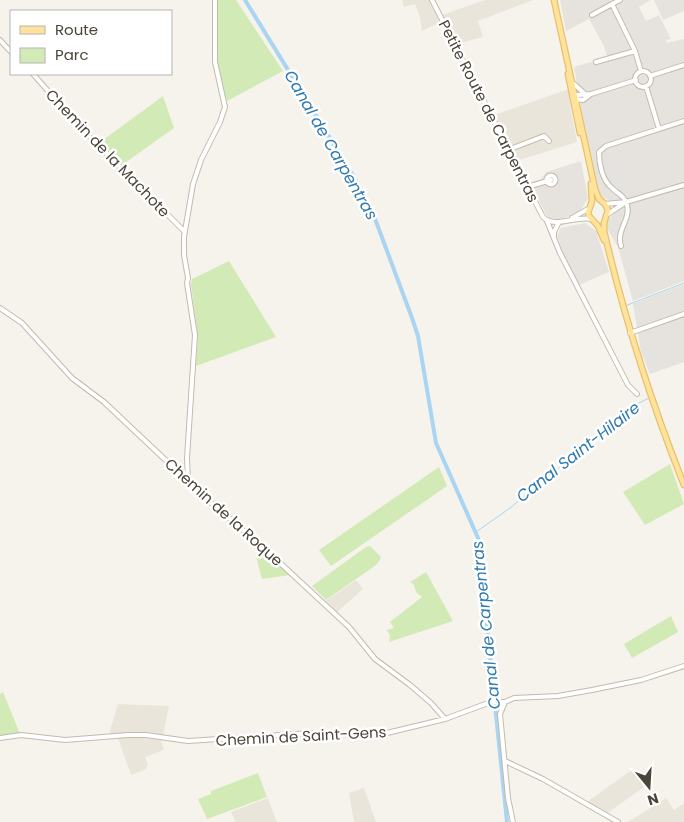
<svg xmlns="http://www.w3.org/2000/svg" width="684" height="822" font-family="Poppins,sans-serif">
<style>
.residential{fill:#eae5da}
.industrial{fill:#e6e2dd}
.green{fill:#d2eab5}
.parking{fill:#e5e3e0}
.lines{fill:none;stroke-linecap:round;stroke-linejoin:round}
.stream{stroke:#a9d4f2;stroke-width:1}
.canal{stroke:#a9d4f2;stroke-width:4}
.minor-casing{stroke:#c2bbae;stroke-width:6}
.major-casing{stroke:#e6c16a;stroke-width:7}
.minor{stroke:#fff;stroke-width:4}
.major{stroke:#ffe39c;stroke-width:4.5}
.labels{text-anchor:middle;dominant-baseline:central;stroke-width:5;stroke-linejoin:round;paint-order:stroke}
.street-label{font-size:15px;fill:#4b4439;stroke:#fff}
.water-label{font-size:16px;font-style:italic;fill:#2e7ab2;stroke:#fff}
</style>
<rect width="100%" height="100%" fill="#f6f3ec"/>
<path class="residential" d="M402 0H429L441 22 422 31 420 17 415 4 404 7Z
M485 0H533L478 21 483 37 456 44 442 15Z
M569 89 570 105 577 142 516 161 494 115Z
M356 580 363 589 337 612 326 601Z
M118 704 169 706 163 736 141 732 109 734Z
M135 737 161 740 164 750 145 757 148 765 146 769 131 775 118 738Z
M633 769 644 787 606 814 587 802Z
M364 788 376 822H354L349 793Z
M268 798 277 822H236L231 812Z
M666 798 674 810 684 803V822H628Z"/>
<path class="industrial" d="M560 0H651L639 7 646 21 659 15 671 39 666 40 667 43 684 39V281L633 301 618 247 605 225 615 212 613 202 600 196 584 124 574 67 607 57 604 46 589 19 566 31Z
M654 0H684V11L663 20Z
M581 161 588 198 579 213 554 221 548 218 529 181 532 182 541 179 546 172Z
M585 223 596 231 609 272 579 285 564 256 557 235 561 228Z
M684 284V362L650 374 641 352 633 304Z"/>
<path class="green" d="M216 0H236L283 71 227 101 216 64Z
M163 96 174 128 122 165 99 143Z
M229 261 276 337 196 366 198 336 191 285 192 279Z
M670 464 684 504 645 525 623 492Z
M439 467 447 486 331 566 319 550Z
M370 546 381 557 380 560 376 565 326 600 312 586 366 547Z
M266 553 269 554 290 575 262 579 256 556Z
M426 572 453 621 389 642 390 635 386 630 394 628 390 622 422 597 416 592 414 585 410 582Z
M671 616 678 632 632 658 624 644Z
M3 692 20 734 0 737V694Z
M258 773 267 797 207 819 198 799 211 794V791Z"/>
<path class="parking" d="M613 159 621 181 627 185 624 188 613 184 609 180 605 162Z
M659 347 665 367 650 372 643 353Z"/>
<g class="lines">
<path class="stream" d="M625 306 684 283
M476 532 510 508 635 405 651 397"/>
<path class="canal" d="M245 0 352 174 371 208 412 318 418 336 436 443 478 538 507 822"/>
<defs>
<path id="minor" d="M432 0 543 217C555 229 575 215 592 219
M620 0 612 4 635 51
M592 15 612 4
M0 40 11 52
M596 62 635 51 641 71
M635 79a8 8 0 1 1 16 0a8 8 0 1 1-16 0Z
M33 74 81 128 184 231
M650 76 684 65
M574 84 585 94
M646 86 659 129
M574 97 575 99 583 100 591 94
M575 99 577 95 591 94 636 80
M508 150 544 136 549 141
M546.5 180a4.5 4.5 0 1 1 9 0a4.5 4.5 0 1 1-9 0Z
M527 187 551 180
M605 204 626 202 684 185
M608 214 623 204
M572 218 588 209
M547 221 560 253 628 385 637 394
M554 236V232L559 222
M621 246C616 229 631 220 627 205 624 195 618 194 612 188 602 180 599 164 599 152L606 146 684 121
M0 308 22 323 72 378 104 402 209 501 265 549 349 627 375 659 410 685 431 703 445 719
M630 333 684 314
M188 482 187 458 195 335 187 283 188 278 184 255V237L193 184 201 160 220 122 225 107 215 62V0
M505 702 500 714 508 798 513 822
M0 738 21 735 65 740 128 735H146L188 741 311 733 372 735 387 733 445 719 491 702H505L514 698 558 696 592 690 641 680 684 666
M505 761 543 779 618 822"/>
<path id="major" d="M554 0 595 189 599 199 605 204 608 210 604 223V231C624 317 651 402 684 485
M568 74 580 133
M591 184 592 201 588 213 589 216 598 226 604 240"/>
</defs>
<use href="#minor" class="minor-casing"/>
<use href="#major" class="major-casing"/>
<use href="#minor" class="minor"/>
<use href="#major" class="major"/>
</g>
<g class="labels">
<g class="street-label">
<text transform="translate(489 111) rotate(63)">Petite Route de Carpentras</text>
<text transform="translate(108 153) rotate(46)">Chemin de la Machote</text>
<text transform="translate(224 512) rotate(42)">Chemin de la Roque</text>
<text transform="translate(301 736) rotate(-3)">Chemin de Saint-Gens</text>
</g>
<g class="water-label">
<text transform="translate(331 145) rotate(60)">Canal de Carpentras</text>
<text transform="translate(578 452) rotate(-38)">Canal Saint-Hilaire</text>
<text transform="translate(486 625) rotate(-96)">Canal de Carpentras</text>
</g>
</g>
<rect x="10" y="10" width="162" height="65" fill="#ffffff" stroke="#b7b4b0"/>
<rect x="20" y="26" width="25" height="8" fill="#ffe39c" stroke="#b7b4b0"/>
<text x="55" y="35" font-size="15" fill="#4b4439">Route</text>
<rect x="20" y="48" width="25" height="15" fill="#d2eab5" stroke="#b7b4b0"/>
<text x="55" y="60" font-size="15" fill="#4b4439">Parc</text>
<g transform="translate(649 787) rotate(162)" stroke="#ffffff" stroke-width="4" paint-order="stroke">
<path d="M0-4L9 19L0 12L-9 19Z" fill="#4b4439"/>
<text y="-8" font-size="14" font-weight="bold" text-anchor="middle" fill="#4b4439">N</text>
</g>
</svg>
